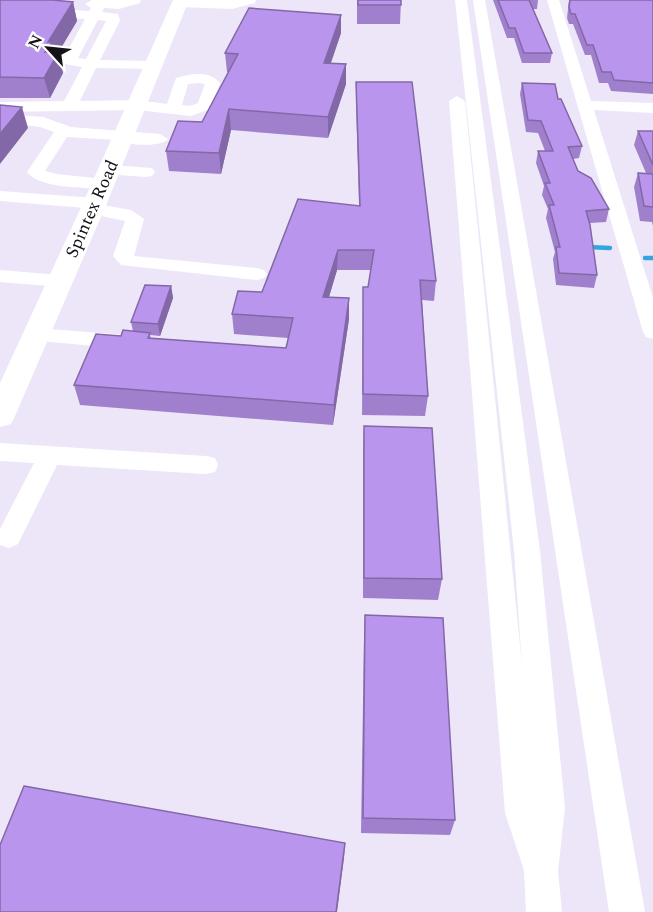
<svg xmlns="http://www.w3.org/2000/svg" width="653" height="912" font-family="Spectral,serif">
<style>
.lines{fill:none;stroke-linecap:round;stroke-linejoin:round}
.stream{stroke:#33a6df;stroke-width:4.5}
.minor{fill:#fff;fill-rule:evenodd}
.major{fill:#fff;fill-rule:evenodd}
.wall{fill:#a080cc}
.shaded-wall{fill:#8268a6}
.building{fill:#ba95ed;stroke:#8268a6;stroke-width:1.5}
.labels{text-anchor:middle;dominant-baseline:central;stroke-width:4.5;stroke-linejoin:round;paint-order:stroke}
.far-street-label{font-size:18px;fill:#141118;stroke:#fff}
</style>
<rect width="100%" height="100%" fill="#ede6f9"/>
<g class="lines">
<path class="stream" d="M588 247 610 248
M645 258H653"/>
<path class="minor" d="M92 0H141L140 3 119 9 104 8 102 12 118 14 120 21 100 60 154 61 161 65 154 69 96 68 80 101 137 100 167 104 176 78C191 74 209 70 220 83L210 109 191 116 137 110 0 112V102L64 101 82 67 64 64 62 61 85 19 0 13V5L89 11 91 8 85 4ZM98 20 106 21 86 59 78 58ZM198 83 205 84 198 103 190 106 182 105 188 84Z
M176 0H256L255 3 232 9 180 7 173 3Z
M455 0H467L540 551 565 808 558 871 562 912H526L524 870 505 813 449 101 457 96 465 101 522 665 514 551Z
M473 0H485L645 912H609Z
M547 0H559L591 101 653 103V113L594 110 653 298V339L646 337 643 332Z
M17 115 43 117 71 127 160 134 168 139C160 148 127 145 116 140L67 137 45 171 57 174 103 179 109 180 112 184 109 188 103 189C83 187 40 189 27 172L54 132 40 127 11 123 9 120Z
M110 165 152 168 155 172 152 176 146 177 104 174 101 170 104 166Z
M0 191 95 198 101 199 104 203 103 205 131 210 144 219 134 256 257 268 264 270 267 274 264 278 257 280 121 265 113 256 125 221 87 213 85 208 0 201Z
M0 270 60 275 67 277 70 281 67 285 60 287 0 282Z
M36 328 127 335 135 337 138 342 135 347 127 349 29 340 25 335 29 330Z
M0 443 206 456 215 458 218 465 215 472 206 474 57 465 18 544 9 548 0 545V529L34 463 0 461Z"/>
<path class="major" d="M173 0H189L107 203 15 416 11 424 0 427V383L83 203Z"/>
</g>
<path class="wall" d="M0 0 73 2 77 21 58 53 63 73 50 98H0Z
M357 0H401L400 24H357Z
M493 0H538L537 9H533L552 53 550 63H522L514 38H507Z
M569 0H653V94L611 91 608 83H599L591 55H585L573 24H569L567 18Z
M341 15V33L331 63 346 64V84L328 138 231 130 221 174 169 171 166 151 202 122 228 72H227L225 53Z
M356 82 436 281 434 301 422 300 428 396 425 416 362 415 363 287H368L371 270H337L329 297 349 319 333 425 80 405 74 385 121 336 133 331 131 322 171 286 173 298 160 336 150 335 151 338 286 348 288 338 234 334 232 314 262 292 359 205 356 101Z
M522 83 558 99 582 146 579 158 573 159 578 171 609 209 606 222 590 223 597 275 594 288 556 285 553 259 555 252 546 218 548 209 542 195 544 186 536 163 538 151H545L538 133 526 132 520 94Z
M638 131H653V226L652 222 640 221 634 187 638 173H646L634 145Z
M364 426 442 579 438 600 363 598V448Z
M365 615 455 820 450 835 361 833 364 635Z"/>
<path class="shaded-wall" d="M73 2 77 21 58 53 63 73 50 98 44 78 45 52 48 42Z
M341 15V33L324 82V63Z
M346 64V84L328 138V117Z
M22 107 28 128 0 164V134Z
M229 109 231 130 221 174 219 153Z
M338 250 337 270 323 317V297Z
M171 286 173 298 160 336 158 324Z
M349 298V319L333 425 334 405Z
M345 843 344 858 337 912H336Z"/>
<path class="building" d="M0 0H53L73 2 48 42H52L45 52 58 53 44 78 0 77Z
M358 0H401V5H358Z
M498 0H529L552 53H524L515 28H509Z
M570 0H653V83L614 80 611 72H602L593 45H587L575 14H571L569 7Z
M249 8 341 15 324 63 346 64 328 117 229 109 219 153 166 151 178 121 202 122 238 54 225 53Z
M356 82H412L436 281 420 280 428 396 363 394V287H368L374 250H338L323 297 349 298 334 405 74 385 96 334 121 336 123 330 150 333 148 338 286 348 293 318 232 314 238 291 262 292 298 199 360 206Z
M522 83 555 84 558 99H561L582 146 568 147 578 171 591 178 609 209 586 211 590 225 597 275 559 273 556 247H560L549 205H554L545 183H550L538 151H553L541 121 528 120Z
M0 105 22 107 0 134Z
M638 131H653V165Z
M638 173 653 174V207L644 206Z
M145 285 171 286 158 324 131 322Z
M364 426 432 428 442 579 364 578Z
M365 615 443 618 455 820 363 818Z
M24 786 345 843 336 912H0V845Z"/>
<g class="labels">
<g class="far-street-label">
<text transform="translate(92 209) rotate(-66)">Spintex Road</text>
</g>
</g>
<g transform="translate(48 48) rotate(297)" stroke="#ffffff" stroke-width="4.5" paint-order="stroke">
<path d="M0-4.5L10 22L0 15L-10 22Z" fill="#141118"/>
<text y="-9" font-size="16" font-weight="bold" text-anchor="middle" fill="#141118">N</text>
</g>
</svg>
